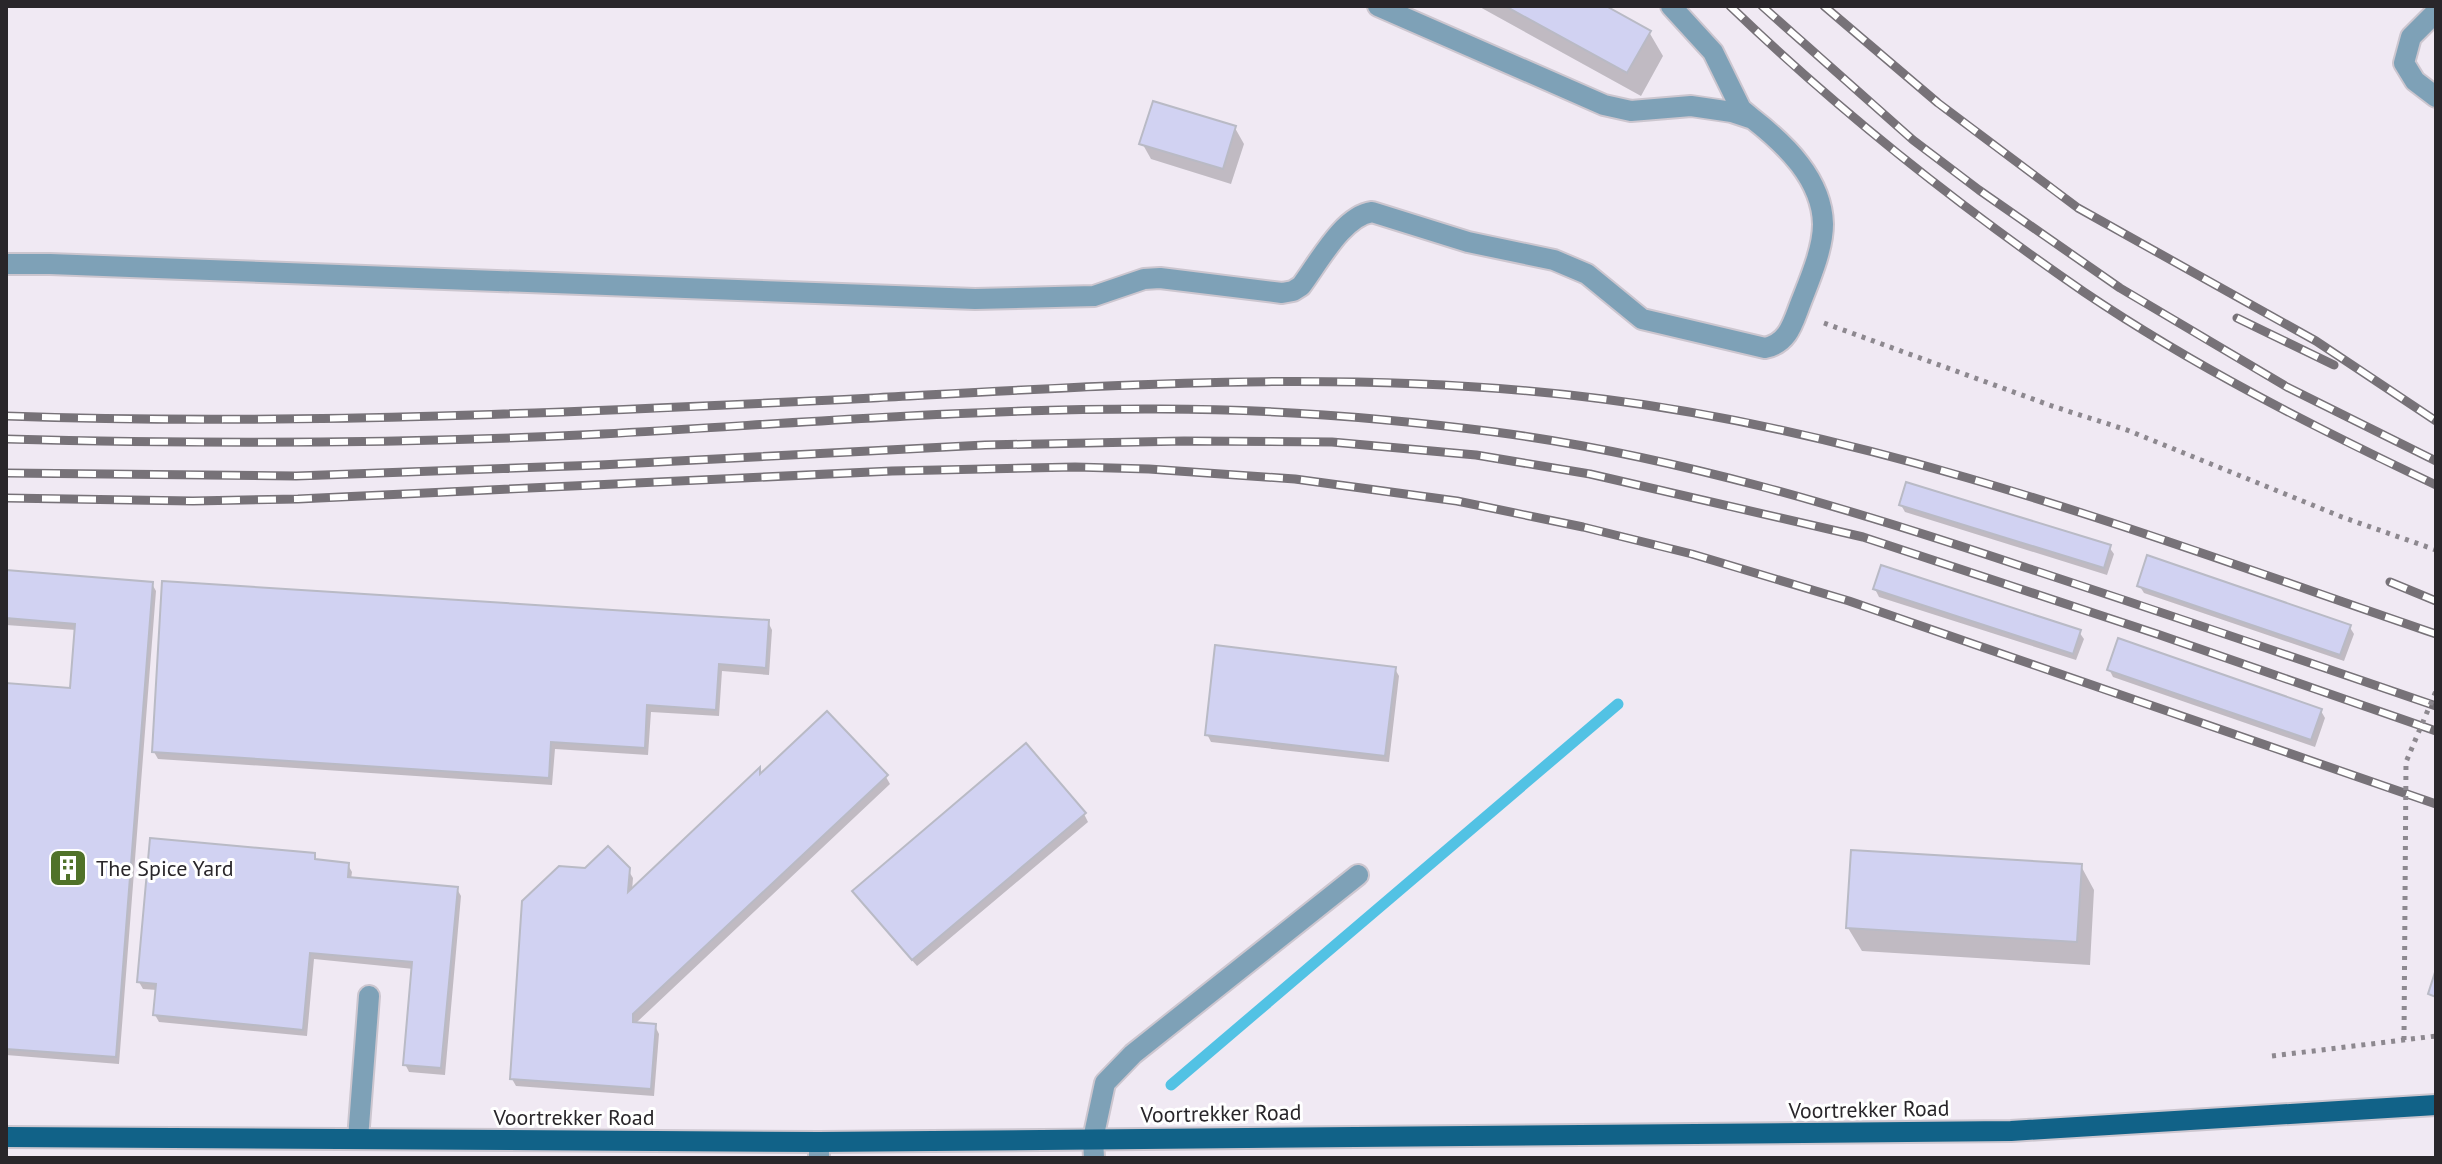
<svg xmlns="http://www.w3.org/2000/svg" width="2442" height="1164" font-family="'PT Sans',sans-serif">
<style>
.shadow{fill:#0003}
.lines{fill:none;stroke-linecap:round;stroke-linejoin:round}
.stream{stroke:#52c2e4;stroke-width:11}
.building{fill:#d1d2f2;stroke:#b9bac5;stroke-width:2}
.minor-casing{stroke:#ccc6cf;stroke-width:24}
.major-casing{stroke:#ccc6cf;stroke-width:24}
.path{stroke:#8d888f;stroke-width:5;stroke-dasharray:4 6;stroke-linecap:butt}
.minor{stroke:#7ea1b7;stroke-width:20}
.major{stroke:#116288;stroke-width:20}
.rail-casing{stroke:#777278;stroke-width:9}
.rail{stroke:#fff;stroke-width:6;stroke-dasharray:18;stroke-linecap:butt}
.path-bridge{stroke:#8d888f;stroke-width:5;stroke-dasharray:4 6;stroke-linecap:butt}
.labels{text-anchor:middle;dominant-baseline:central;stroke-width:6;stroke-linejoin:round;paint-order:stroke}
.poi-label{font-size:22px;fill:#29262a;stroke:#fff;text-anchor:start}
.street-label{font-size:22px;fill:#29262a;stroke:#fff}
</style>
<rect width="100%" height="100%" fill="#f0e9f3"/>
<path class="shadow" d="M1478 6H1602L1649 32 1663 56 1641 96Z
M1235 128 1244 144 1231 184 1151 159 1142 143Z
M1901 505 2109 547 2114 554 2107 575 1905 512Z
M6 572 152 584 156 591 119 1064 6 1055V685L72 690 76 630 6 625Z
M2139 585 2349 626 2354 634 2344 661 2144 593Z
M1875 589 2079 632 2084 639 2076 660 1879 597Z
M768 622 772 630 769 675 722 671 719 716 651 712 648 755 555 749 552 785 158 759 154 752Z
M1395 669 1399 676 1389 762 1211 742 1207 734Z
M2109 669 2321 711 2325 718 2315 747 2113 677Z
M760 771 762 774 886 777 890 784 637 1022 636 1025 655 1026 659 1034 654 1096 516 1086 512 1079 628 870 633 878 632 891Z
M1084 814 1088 822 917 966 859 899Z
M314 855 318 862 348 865 352 872 351 879 457 889 461 896 445 1075 409 1072 405 1064 414 969 314 959 307 1036 159 1022 155 1015 157 990 143 989 139 982Z
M2081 866 2094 890 2090 965 1862 951 1848 928Z"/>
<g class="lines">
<path class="stream" d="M1171 1085 1618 704"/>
</g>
<path class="building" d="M1505 6H1606L1651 31 1627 73Z
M1153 101 1236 126 1223 169 1139 144Z
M1906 482 2111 545 2104 568 1899 505Z
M2147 555 2351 625 2340 655 2137 586Z
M1881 565 2081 630 2073 654 1873 589Z
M6 570 153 582 116 1057 6 1049V683L70 688 75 624 6 618Z
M162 581 769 620 766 668 719 664 716 710 647 705 645 748 551 742 549 778 152 752Z
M2118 638 2322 709 2311 740 2107 670Z
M1215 645 1396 667 1385 756 1205 735Z
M827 711 888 775 633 1014V1022L656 1024 651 1089 510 1079 522 901 559 866 585 868 608 846 630 868 628 892 760 767V774Z
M1026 743 1086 813 912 960 852 891Z
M150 838 315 853V859L349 863 348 877 458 887 441 1068 403 1065 412 962 310 953 303 1030 153 1015 156 984 137 982Z
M1851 850 2082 864 2077 942 1846 928Z
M2436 969V997L2428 994Z"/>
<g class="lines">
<defs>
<path id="minor" d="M1378 6 1604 105 1631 111 1691 106 1732 112 1753 119 1741 109 1713 52 1671 6
M2436 12 2411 37 2404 63 2415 81 2436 97
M6 264H50L975 299 1094 296 1144 279 1160 278 1282 293 1293 291 1301 286C1319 262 1343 216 1372 212L1468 242 1554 260 1587 274 1642 319 1765 348C1789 343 1793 322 1801 302 1810 279 1823 249 1823 224 1822 179 1785 144 1753 119
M358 1139 369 996
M819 1158V1142
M1094 1158 1093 1139 1105 1083 1133 1054 1358 875"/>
<path id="major" d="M6 1137 819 1142 2011 1131 2436 1105"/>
</defs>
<use href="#minor" class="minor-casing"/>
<use href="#major" class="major-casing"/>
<path class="path" d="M1824 323 2052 406 2127 430 2342 517 2436 550
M2272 1056 2436 1036"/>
<use href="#minor" class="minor"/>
<use href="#major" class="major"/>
<defs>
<path id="rail" d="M1730 6C1840 112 1959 206 2084 292 2195 367 2316 428 2436 485
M1762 6 1913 140 1979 190 2120 288 2287 387 2436 461
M1824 6 1938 103 2078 208 2316 341 2436 421
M2237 318 2334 365
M6 416C295 426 584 412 873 398 1115 385 1361 368 1603 399 1890 435 2164 541 2436 634
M6 439C205 444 403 444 602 434 788 424 974 408 1161 409 1272 409 1385 418 1495 432 1676 456 1851 509 2024 567 2162 612 2299 659 2436 706
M6 473 296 476 600 465 985 445 1184 441 1332 442 1476 455 1590 474 1863 537 2157 634 2436 731
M6 498 193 501 298 499 892 471 1075 467 1149 469 1295 479 1457 501 1583 527 1692 554 1849 601 2436 804
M2390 582 2436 601"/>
</defs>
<use href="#rail" class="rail-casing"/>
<use href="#rail" class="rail"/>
<path class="path-bridge" d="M2404 1040 2406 762 2436 691"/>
</g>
<defs>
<symbol id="building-square" viewBox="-11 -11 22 22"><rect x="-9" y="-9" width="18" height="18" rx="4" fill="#507229" stroke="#fff"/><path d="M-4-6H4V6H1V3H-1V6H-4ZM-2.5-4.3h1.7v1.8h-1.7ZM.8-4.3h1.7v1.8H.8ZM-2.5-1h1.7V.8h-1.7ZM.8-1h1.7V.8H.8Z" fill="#fff"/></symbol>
</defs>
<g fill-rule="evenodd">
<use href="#building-square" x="46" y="846" width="44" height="44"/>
</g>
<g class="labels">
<g class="poi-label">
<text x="96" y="868">The Spice Yard</text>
</g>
<g class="street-label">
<text transform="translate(1869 1109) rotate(-1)">Voortrekker Road</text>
<text transform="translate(1221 1113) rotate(-1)">Voortrekker Road</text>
<text x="574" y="1117">Voortrekker Road</text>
</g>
</g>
<rect width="2442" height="1164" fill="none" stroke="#29262a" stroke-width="16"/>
</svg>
